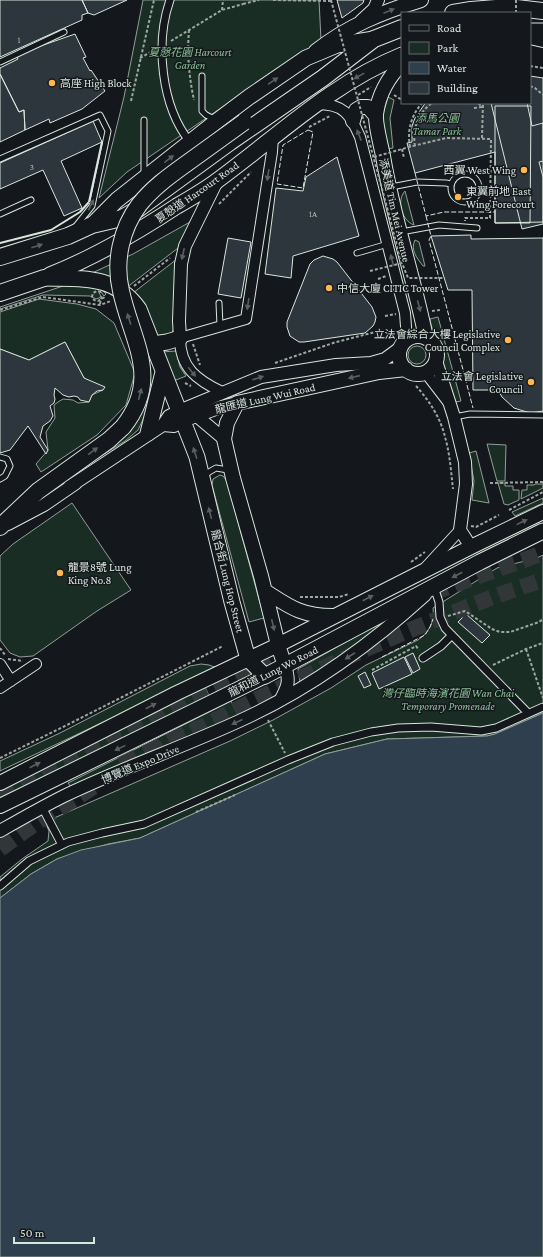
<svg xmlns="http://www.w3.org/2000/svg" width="543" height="1257" font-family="'Crimson Pro','Noto Sans TC',serif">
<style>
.green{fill:#1a2d24;stroke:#939e99}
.water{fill:#2f3f4d;stroke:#939e99}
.building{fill:#2c363c;stroke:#d8e6dc}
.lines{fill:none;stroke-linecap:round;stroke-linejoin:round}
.trunk-tunnel{stroke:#313739;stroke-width:16;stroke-dasharray:16 8;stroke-linecap:butt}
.motorway-tunnel{stroke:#313739;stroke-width:18;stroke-dasharray:18 9;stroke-linecap:butt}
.service-casing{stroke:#d8e6dc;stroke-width:7}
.pedestrian-casing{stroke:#d8e6dc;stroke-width:9}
.minor-casing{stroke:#d8e6dc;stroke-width:12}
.tertiary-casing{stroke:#d8e6dc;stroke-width:14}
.secondary-casing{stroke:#d8e6dc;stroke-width:16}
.primary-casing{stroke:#d8e6dc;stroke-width:17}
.trunk-casing{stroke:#d8e6dc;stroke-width:18}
.path{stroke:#9da8a2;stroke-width:2;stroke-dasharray:3 2;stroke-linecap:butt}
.service{stroke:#14181c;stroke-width:5}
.pedestrian{stroke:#14181c;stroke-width:7}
.minor{stroke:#14181c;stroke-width:10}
.tertiary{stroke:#14181c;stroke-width:12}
.secondary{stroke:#14181c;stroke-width:14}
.primary{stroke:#14181c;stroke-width:15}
.trunk{stroke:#14181c;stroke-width:16}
.trunk-bridge-casing{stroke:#d8e6dc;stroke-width:18;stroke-linecap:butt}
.path-bridge{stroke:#9da8a2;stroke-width:2;stroke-dasharray:3 2;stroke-linecap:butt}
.trunk-bridge{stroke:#14181c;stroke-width:16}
.fence{stroke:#d8e6dc;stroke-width:1;stroke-dasharray:5 2;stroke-linecap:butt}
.wall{stroke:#d8e6dc;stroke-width:2}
.oneway{fill:#59605f}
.poi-dot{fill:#ffb74d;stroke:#14181c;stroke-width:1.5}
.labels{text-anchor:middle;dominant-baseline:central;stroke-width:3;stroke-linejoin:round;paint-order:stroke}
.number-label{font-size:9px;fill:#adbab4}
.park-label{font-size:11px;font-style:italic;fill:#8ac095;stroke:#14181c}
.poi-label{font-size:11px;fill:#d8e6dc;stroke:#14181c;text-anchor:start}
.street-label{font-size:11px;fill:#d8e6dc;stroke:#14181c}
</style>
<rect width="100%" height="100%" fill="#14181c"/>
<path class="green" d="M143 0H319L321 40 127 172 99 198 124 97Z
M388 97 394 100 390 118 393 148 386 149 382 117Z
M405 191 414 225C402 221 396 201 405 191Z
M190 222 182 245 126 288 92 273 133 254Z
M415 240 419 242 425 266H423C417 258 410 250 415 240Z
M177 259 175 327 169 338 154 336 133 293Z
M72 283C84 283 99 283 106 294L104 296 101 292 99 293 101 296 99 298 96 299 90 296 43 295 0 309V307Z
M39 299 77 304 96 309 114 323 135 373 126 405 97 435 41 472 36 464 48 450 46 432 55 418 54 405 58 402 63 399 73 400 78 403 89 402 92 395 103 390 84 378 65 342 29 360 0 349V312Z
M438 317 461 401 456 402C451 389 445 377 442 364 441 358 442 352 440 345 437 336 431 330 430 319Z
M408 355a9 9 0 1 1 18 0a9 9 0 1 1-18 0Z
M176 351 180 367 186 376 171 382 161 352Z
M143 400 151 403 138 430 125 441 60 482Z
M487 444 506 445 505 481H497Z
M476 451 489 503 472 500 474 481 469 453Z
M220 475 223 476 227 481 264 618 249 622 212 485 213 479Z
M498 483H505V486H513V490H519V500L508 505 504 504Z
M535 484H543V488L521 499 522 490H527V485H534Z
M543 498V503L515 516 512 512Z
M72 503 131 590 97 611 33 656 20 657 10 653 0 640V556L13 544Z
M543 555V713L495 734 487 736 387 739 325 754 140 838 108 844 57 859 31 874 0 898V877L22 859 48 841 49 831 45 822 230 741 273 720 331 688 366 665 418 640C429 632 435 622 433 608L497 568 537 558Z
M376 625 380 626 356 646 300 682 298 669Z
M201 664 209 665 217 668 0 771V761L60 733 190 666Z
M205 687 211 700 0 801V790L34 771Z
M231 701 238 715 71 787 68 783Z"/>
<path class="water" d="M543 713V1257H0V898L31 874 57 859 81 850 140 838 325 754 387 739 487 736 495 734Z"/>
<path class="building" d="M0 0H82L88 13 82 15V20L0 57Z
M82 0H127L94 15 88 13Z
M337 0H364L363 3 342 18Z
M75 34 86 57 83 58 90 71 91 70 105 91 82 109 50 123 49 119 25 130 24 110 19 112 0 74V68L18 59 17 57 32 49Z
M0 74 19 112 24 110 25 130 0 142Z
M530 76 543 78V222L495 223V152L415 173 407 143 412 142V126L415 118 424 105 426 103H530Z
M491 103H527L532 126 543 123V161L539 162 543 177V224L522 229Z
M495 106H531L530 223H495Z
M93 121 102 142 61 161 82 208 64 216 43 170 0 189V163Z
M337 157 359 236 293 256 291 278 265 274 276 188 303 191 306 177Z
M471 235V239L543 238V411L530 413 514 408 502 397 498 390H473L472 290H448L431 236Z
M228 238 251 242 241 298 218 294Z
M323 256 333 259 337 262 372 307 376 317 375 322 373 326 365 333 304 342H299L290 336 287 327V322L310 264 314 260Z
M65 342 84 378 105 387 103 390 97 391 92 395 89 402 80 400 78 397 74 396 69 397 63 395 55 388 54 395 55 399 54 403 50 406 53 416 50 421 43 426 40 437 48 450 46 454 28 426 10 450 0 453V349L29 360Z
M466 614 490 635 482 643 458 622Z
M413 653 420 669 413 673 405 657Z
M404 657 412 674 379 689 372 673Z
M365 672 371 685 364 688 358 676Z"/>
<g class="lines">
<path class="trunk-tunnel" d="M432 593 462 582 543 553
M150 755C240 705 334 661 430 622 467 607 504 592 543 580
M0 796 272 664
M0 849 33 825 95 786"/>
<path class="motorway-tunnel" d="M121 766 200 728"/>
<defs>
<path id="service" d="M0 62 64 32
M202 76V111L206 115 216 120
M0 159 100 115 108 131 92 206 76 226
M451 188a14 14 0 1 1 28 0a14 14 0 1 1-28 0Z
M144 176V120
M391 187 417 182 446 183 451 184
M0 214 31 200
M401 232 439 225 477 228
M357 253 388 244
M219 303 220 326
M454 417 470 414 543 415
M0 457 7 459 10 466 5 476 0 479
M204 477 209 472 216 468 228 470"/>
<path id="pedestrian" d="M170 0C155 43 161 106 190 142
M434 587 439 602 440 617 445 628 528 713
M423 658 441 646 452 635
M42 807 62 845
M0 886 29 861 68 842 102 833 144 824 288 760 333 742 371 732 398 728 431 727 481 731 496 728 543 707"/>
<path id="minor" d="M317 104C344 104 350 114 360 137L405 313 407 340
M425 372 448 402
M222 392C197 380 180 368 180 338L246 319 272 152 273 136
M426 567 460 530
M0 664 11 681
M0 688 36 664"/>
<path id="tertiary" d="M361 21 374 9 378 0
M180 338 179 321 181 264 185 246 217 181
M436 361 454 417 465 462 466 484 460 530 471 547
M192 412 224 439
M163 425 174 426 183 421 221 407 237 403
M69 487 163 425 169 416 179 411 261 377 336 365 371 363 385 359 400 348
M8 524 44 505 76 483
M281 699C288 686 290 681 285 666
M0 831C21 819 42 807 64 796 120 769 180 748 237 722 306 691 369 646 425 595"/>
<path id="secondary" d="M530 37 543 40
M316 51C348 26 382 12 421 0
M402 63C388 78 379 93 376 114 375 124 381 145 383 156 393 218 414 277 426 338
M353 121 356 110 361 107H368L376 116
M399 355a19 19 0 1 1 38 0a19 19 0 1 1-38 0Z
M265 591C290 607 301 616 333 616
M285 666 278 645 261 576 233 478 224 439 227 423 237 403 379 372 406 369
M0 783 177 693 278 645 471 547 543 512
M0 806 265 676"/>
<path id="primary" d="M530 31H543
M92 225 117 200 217 121 249 97 306 58 337 45 374 39
M50 275C95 257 136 233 177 206 191 198 205 190 218 180 278 136 331 84 402 55
M44 278C82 279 114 274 139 309L197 457 232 602 248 659 265 676 480 562 543 531
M153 344 167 342 180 338
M148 433 163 372"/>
<path id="trunk" d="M453 13 471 10 508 7 543 11
M0 257 68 236 92 225 122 218 138 209 230 142 323 78 374 39 402 28
M0 293 44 278
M0 527 38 491 109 440 123 427"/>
</defs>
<use href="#service" class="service-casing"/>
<use href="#pedestrian" class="pedestrian-casing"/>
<use href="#minor" class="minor-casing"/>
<use href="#tertiary" class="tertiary-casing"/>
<use href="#secondary" class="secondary-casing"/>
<use href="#primary" class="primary-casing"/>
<use href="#trunk" class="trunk-casing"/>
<path class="path" d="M222 10 223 0
M189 30C187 54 189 77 194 100
M171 41 222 10 243 4
M140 58 153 51
M530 66 543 68
M530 86 535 88 543 95
M358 95 371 87
M394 95 402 100
M131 101 154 0
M474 108 482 107 478 103
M309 127 330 116
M482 138 483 103
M413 146 446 138 491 139 490 218H465V221
M415 146C412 129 418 113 432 103
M410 147C407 130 411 116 422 103
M402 149 404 158
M219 204 251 172
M378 279 386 276
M134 286 170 258
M100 304 102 295
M0 310 43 297 100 305 111 301
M432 311 440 310
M385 316 396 314
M193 344 200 365
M275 363 333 343 375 332
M185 383 191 386
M416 386C429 400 441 419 445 437 450 454 451 472 453 489
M490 483 543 482
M509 510 543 492
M471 526 476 527 499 515
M411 562 425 552
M300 597H339L349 594
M448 616 465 611 492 629 500 632H510L539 622 543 619
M0 648 5 655
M526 649 543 698
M8 659 23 661
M493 665 526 649 543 643
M372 670 416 646 419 650
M268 720 285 753
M0 758 67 725 223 646
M196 812 235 795"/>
<use href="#service" class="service"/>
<use href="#pedestrian" class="pedestrian"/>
<use href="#minor" class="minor"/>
<use href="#tertiary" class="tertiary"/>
<use href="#secondary" class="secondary"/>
<use href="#primary" class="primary"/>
<use href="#trunk" class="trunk"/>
<defs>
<path id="trunk-bridge" d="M123 427C162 378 132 342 121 291 114 262 121 229 139 205 153 187 172 174 190 161 208 148 226 135 244 122"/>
</defs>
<use href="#trunk-bridge" class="trunk-bridge-casing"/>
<path class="path-bridge" d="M273 0 331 1
M331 0 402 263 408 278H444
M516 0V13
M243 4 259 0
M374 157 413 146
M370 271 402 263
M101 292 97 291 93 293 92 297 94 300 98 301 105 297"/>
<use href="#trunk-bridge" class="trunk-bridge"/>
<path class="fence" d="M308 130 313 132 303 188 277 184 283 145Z
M415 173 426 216 444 212H495
M426 216 431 236 429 240 473 408
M382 657 425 635 430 627 433 619"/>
<path class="wall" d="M0 243 51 230 80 212 89 202 102 142"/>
</g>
<defs><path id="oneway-solid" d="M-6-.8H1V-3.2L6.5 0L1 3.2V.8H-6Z"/></defs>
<g class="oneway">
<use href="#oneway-solid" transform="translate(389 11) rotate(-22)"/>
<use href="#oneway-solid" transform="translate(359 76) rotate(151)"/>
<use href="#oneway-solid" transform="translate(273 81) rotate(-34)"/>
<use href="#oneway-solid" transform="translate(359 135) rotate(-111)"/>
<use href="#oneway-solid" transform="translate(169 159) rotate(-38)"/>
<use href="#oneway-solid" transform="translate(268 175) rotate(99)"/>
<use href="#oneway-solid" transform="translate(91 205) rotate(-65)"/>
<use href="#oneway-solid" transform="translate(37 246) rotate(-18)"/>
<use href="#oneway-solid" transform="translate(183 254) rotate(102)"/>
<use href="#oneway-solid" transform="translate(392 260) rotate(-104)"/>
<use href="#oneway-solid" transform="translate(248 304) rotate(99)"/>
<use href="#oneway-solid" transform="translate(419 306) rotate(75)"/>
<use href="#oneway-solid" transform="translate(129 319) rotate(-108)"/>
<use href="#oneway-solid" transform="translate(192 372) rotate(51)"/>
<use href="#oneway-solid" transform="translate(354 377) rotate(167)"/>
<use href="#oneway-solid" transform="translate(258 378) rotate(-18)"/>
<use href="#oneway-solid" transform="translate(140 394) rotate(-76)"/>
<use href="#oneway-solid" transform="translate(93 451) rotate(-36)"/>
<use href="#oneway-solid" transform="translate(195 453) rotate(-108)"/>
<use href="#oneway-solid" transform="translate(210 513) rotate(-104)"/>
<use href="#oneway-solid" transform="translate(522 522) rotate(-26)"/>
<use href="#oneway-solid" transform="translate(457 575) rotate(152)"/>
<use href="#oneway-solid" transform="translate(368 598) rotate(-27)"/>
<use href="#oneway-solid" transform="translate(273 625) rotate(77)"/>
<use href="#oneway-solid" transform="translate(350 656) rotate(147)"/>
<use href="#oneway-solid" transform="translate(151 706) rotate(-27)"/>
<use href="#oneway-solid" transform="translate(237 722) rotate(155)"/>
<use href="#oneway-solid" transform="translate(120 748) rotate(154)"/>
<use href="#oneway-solid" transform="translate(35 765) rotate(-27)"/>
</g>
<g class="poi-dot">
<circle cx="52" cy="83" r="4"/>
<circle cx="524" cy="170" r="4"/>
<circle cx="458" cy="197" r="4"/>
<circle cx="329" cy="288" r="4"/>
<circle cx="508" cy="340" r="4"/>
<circle cx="531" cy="382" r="4"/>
<circle cx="60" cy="573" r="4"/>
</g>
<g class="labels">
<g class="number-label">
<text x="19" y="40">1</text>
<text x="32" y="167">3</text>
<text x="313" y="214">1A</text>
</g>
<g class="park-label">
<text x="190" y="52">夏慤花園 Harcourt<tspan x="190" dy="13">Garden</tspan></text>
<text x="437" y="118">添馬公園<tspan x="437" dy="13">Tamar Park</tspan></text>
<text x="448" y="693">灣仔臨時海濱花園 Wan Chai<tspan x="448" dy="13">Temporary Promenade</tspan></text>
</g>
<g class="poi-label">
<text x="60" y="83">高座 High Block</text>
<text x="516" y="170" text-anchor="end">西翼 West Wing</text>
<text x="466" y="191">東翼前地 East<tspan x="466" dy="13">Wing Forecourt</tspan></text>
<text x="337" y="288">中信大廈 CITIC Tower</text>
<text x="500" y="334" text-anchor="end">立法會綜合大樓 Legislative<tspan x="500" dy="13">Council Complex</tspan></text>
<text x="523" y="376" text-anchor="end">立法會 Legislative<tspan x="523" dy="13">Council</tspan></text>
<text x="68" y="567">龍景8號 Lung<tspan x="68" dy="13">King No.8</tspan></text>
</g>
<g class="street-label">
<text transform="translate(197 192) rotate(-35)">夏慤道 Harcourt Road</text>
<text transform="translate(395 210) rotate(77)">添美道 Tim Mei Avenue</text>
<text transform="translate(265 398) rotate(-13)">龍匯道 Lung Wui Road</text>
<text transform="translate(228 581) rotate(76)">龍合街 Lung Hop Street</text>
<text transform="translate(273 671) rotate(-27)">龍和道 Lung Wo Road</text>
<text transform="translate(140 764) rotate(-23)">博覽道 Expo Drive</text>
</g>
</g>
<rect x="401" y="12" width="130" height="92" fill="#14181c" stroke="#626a69"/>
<rect x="409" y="25" width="20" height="6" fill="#14181c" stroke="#626a69"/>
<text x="437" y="32" font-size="12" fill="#d8e6dc">Road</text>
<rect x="409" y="42" width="20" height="12" fill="#1a2d24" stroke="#626a69"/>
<text x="437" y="52" font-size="12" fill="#d8e6dc">Park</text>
<rect x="409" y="62" width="20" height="12" fill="#2f3f4d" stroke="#626a69"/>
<text x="437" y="72" font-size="12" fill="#d8e6dc">Water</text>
<rect x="409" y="82" width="20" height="12" fill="#2c363c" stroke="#626a69"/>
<text x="437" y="92" font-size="12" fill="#d8e6dc">Building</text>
<path d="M14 1237v6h80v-6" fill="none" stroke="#d8e6dc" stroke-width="2"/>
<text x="20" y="1237" font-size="12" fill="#d8e6dc" stroke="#14181c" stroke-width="3" paint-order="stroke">50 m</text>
</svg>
